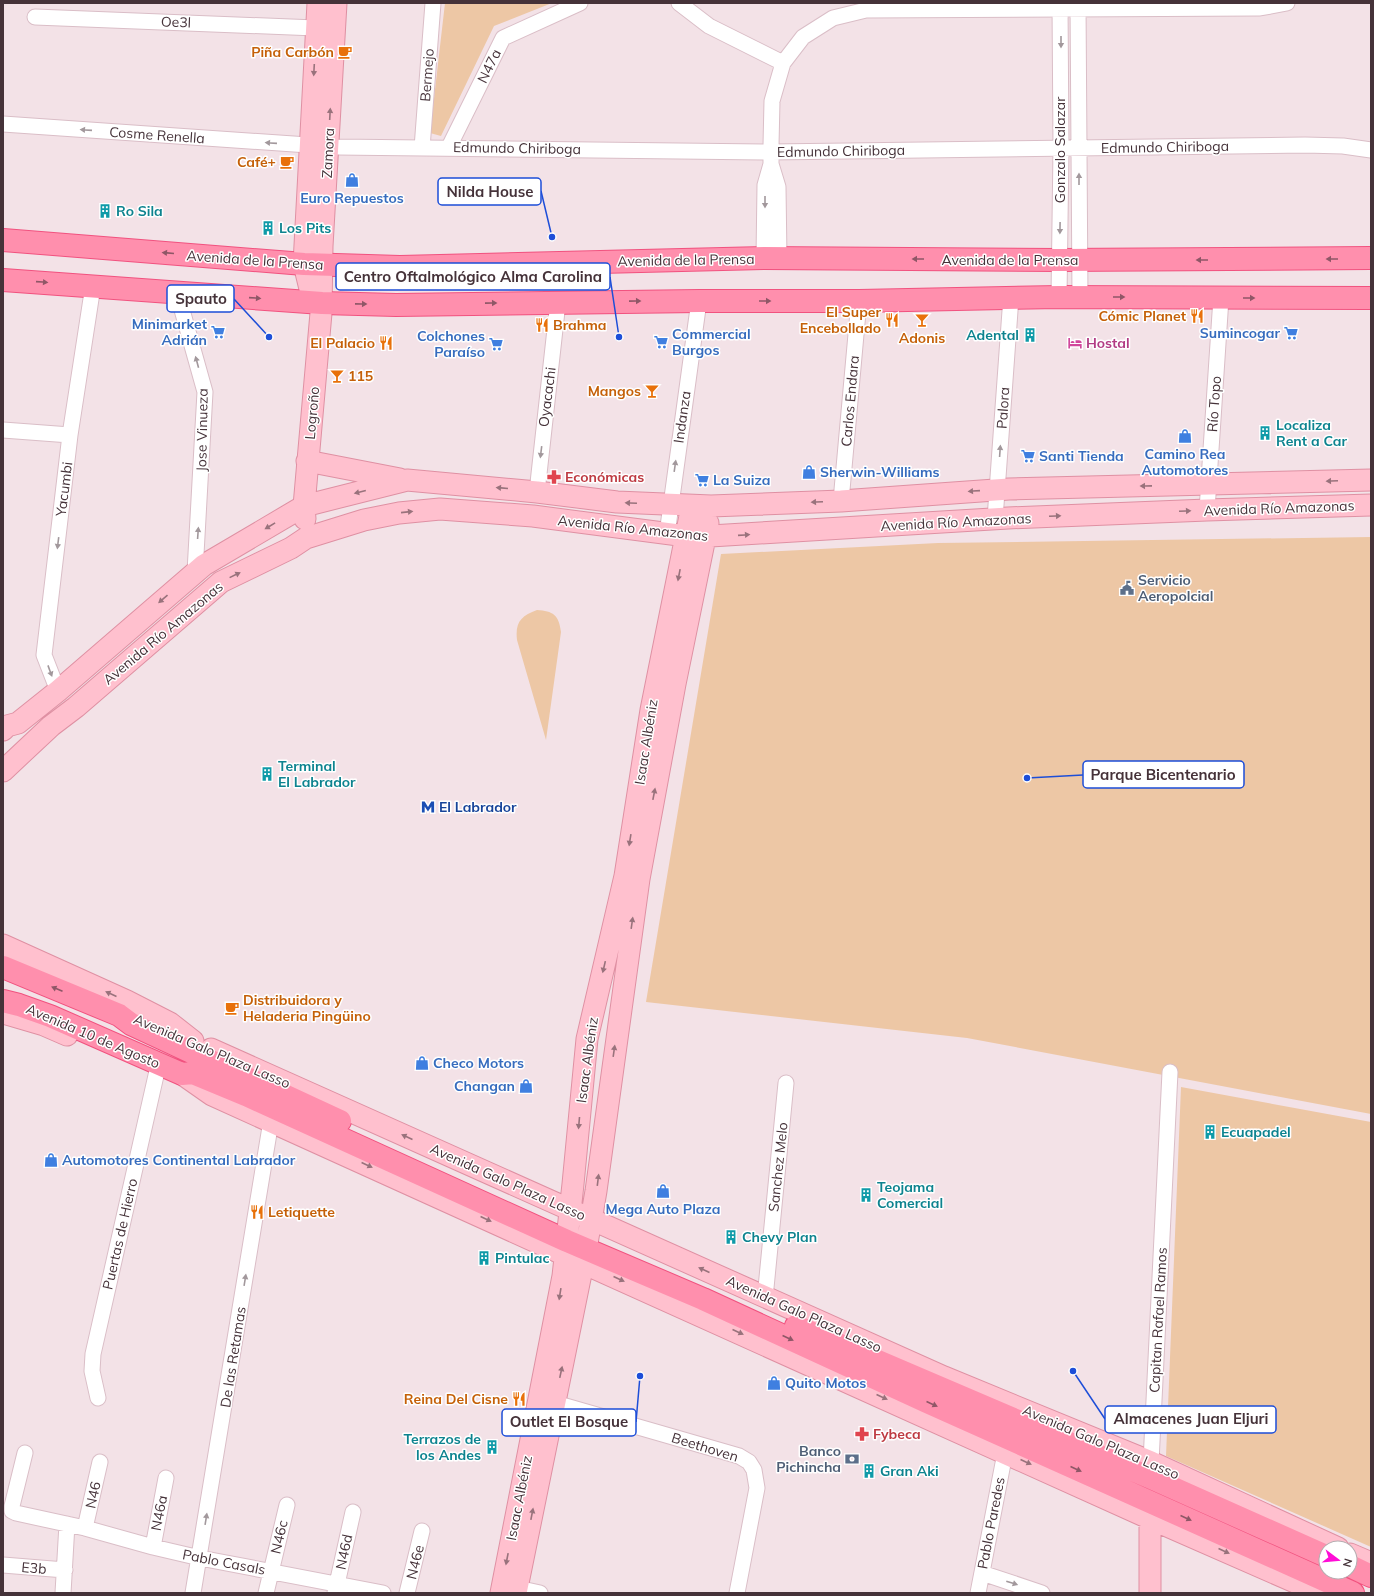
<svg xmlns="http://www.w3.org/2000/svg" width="1374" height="1596" font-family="Mulish,sans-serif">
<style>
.green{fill:#edc7a5}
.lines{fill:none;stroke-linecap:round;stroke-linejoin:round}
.street-casing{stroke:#dabec7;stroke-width:17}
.secondary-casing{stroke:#df90a3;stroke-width:23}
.primary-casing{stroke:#f1527f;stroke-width:24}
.street{stroke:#fff;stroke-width:15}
.secondary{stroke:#ffc0ce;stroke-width:21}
.primary{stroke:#ff8fad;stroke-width:22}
.oneway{fill:#a2989c}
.oneway2{fill:#99727c}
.oneway3{fill:#8f5767}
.labels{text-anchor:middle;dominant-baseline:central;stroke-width:3;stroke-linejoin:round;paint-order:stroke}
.street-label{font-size:14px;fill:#453239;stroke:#fff}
.food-label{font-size:14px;font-weight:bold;fill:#c56008;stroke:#fff;text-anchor:end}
.shop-label{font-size:14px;font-weight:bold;fill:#366cbe;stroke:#fff;text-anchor:start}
.culture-label{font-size:14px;font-weight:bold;fill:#0d838f;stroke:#fff;text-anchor:start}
.hotel-label{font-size:14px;font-weight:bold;fill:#b23c85;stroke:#fff;text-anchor:start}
.health-label{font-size:14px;font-weight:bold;fill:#be3a42;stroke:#fff;text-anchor:start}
.service-label{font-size:14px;font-weight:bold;fill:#4e5e75;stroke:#fff;text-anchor:start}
.transit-label{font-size:14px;font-weight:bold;fill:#164399;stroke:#fff;text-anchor:start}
.leader{fill:none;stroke:#1d4ed8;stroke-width:1.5}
.callout-dot{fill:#1d4ed8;stroke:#fff;stroke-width:1.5}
.callout{fill:#fff;stroke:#1d4ed8;stroke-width:1.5}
.callout-label{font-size:15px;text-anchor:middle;font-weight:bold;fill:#453239}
</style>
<rect width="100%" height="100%" fill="#f3e2e7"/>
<path class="green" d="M445 3H552L494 26 441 136 430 133Z
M1371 537V1114L967 1038 646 1002 721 554 938 543Z
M537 610C553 611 559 615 561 632L546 740 517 640C515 622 521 616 537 610Z
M1181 1087 1371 1122V1547L1166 1456Z"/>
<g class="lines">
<defs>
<path id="street" d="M679 3 709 26 783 63
M1078 3 1080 297
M35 17 316 28
M3 124 337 147 771 152 1305 145 1343 146 1371 150
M449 147 503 38 580 3
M422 148 433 3
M764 258 765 185 771 164
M779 258 778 187 771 164V145L772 101 783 63 803 37 833 18 866 10 1260 8 1287 3
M177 292 205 392 195 572
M1059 297 1061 148 1060 3
M3 430 70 435
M537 492 558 302
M841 501 859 301
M1207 510 1221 298
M995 519 1011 297
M667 534 699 301
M58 691 44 655 70 435 93 286
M765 1298 786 1083
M98 1398 92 1371 93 1354 157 1071
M555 1403 739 1456 749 1462 754 1470 757 1488 737 1593
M25 1453 12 1506V1511L16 1513 85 1528 153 1547 200 1558 383 1593
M1151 1462 1170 1072
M85 1528 100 1462
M153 1547 166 1478
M3 1565 65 1570
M982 1573 1042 1593
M508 1586 540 1593
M63 1593 67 1524
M193 1593 271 1121
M266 1593 287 1505
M335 1593 353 1512
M407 1593 422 1531
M978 1593 1005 1453"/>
<path id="secondary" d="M318 3 304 264 311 293 321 303
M307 461 400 479
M305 519 304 506 321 313 322 246 336 3
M3 730 7 726 18 723 58 691 204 565 304 506 407 480 537 492 617 502 711 506 841 501 1009 489 1371 480
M3 771 51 726 76 707 221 582 291 548 306 538 364 520 399 513 440 509 533 516 694 537 1008 518 1207 510 1371 505
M3 945 127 1001 170 1023 193 1041
M3 1013 44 1025 67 1035
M211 1049 944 1377 1151 1462 1338 1548
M182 1074 212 1095 565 1255 1142 1515 1320 1593
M1350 1554 1371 1563
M501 1593 563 1276 573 1184 587 1039 625 876 651 710 692 506
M516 1593 586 1249 596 1191 639 879 675 684 708 523
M1150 1593V1507"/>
<path id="primary" d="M3 240 304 264 400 267 764 258 1059 260 1371 258
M3 280 322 303 396 305 699 301H859L1059 297 1371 298
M3 967 119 1015 131 1024 340 1121
M3 1001 19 1005 50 1016 182 1074 193 1073 246 1095 567 1241 703 1299 927 1402 1353 1593
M796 1326 1151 1478 1326 1556
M1350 1566 1371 1576"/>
</defs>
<use href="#street" class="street-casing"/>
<use href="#secondary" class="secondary-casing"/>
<use href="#primary" class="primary-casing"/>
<use href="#street" class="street"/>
<use href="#secondary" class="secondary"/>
<use href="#primary" class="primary"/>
</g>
<defs><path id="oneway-solid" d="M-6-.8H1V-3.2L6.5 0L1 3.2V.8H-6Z"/></defs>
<g class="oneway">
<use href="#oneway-solid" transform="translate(1061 42) rotate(90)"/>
<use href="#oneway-solid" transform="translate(86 130) rotate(-176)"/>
<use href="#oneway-solid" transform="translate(271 143) rotate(-176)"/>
<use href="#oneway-solid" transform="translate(1079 179) rotate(-90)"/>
<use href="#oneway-solid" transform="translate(765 202) rotate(90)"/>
<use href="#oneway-solid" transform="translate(1060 228) rotate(91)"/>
<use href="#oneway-solid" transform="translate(197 362) rotate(-105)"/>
<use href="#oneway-solid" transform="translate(1000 451) rotate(-86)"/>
<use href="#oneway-solid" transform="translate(541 452) rotate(97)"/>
<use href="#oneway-solid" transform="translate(675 466) rotate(-82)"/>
<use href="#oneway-solid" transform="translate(198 533) rotate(-86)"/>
<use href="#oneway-solid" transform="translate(58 543) rotate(97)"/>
<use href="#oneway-solid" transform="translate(50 671) rotate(70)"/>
<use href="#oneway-solid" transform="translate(245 1280) rotate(-81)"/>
<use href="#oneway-solid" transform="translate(206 1519) rotate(-81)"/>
<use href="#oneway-solid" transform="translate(1012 1583) rotate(18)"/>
</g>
<g class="oneway2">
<use href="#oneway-solid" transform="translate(314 70) rotate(93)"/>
<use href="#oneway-solid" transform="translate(330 114) rotate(-87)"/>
<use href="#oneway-solid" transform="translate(1332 481) rotate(178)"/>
<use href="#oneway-solid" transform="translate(1146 486) rotate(179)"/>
<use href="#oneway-solid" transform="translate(502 488) rotate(-175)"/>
<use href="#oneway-solid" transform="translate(974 491) rotate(176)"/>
<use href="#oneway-solid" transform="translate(360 492) rotate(166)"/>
<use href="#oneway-solid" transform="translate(817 502) rotate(177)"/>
<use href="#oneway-solid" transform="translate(631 503) rotate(-177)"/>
<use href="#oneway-solid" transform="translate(1185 511) rotate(-3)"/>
<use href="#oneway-solid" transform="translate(407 512) rotate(-6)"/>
<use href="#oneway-solid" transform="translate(1055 516) rotate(-3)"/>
<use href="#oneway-solid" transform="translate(270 526) rotate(149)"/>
<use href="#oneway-solid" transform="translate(744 535) rotate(-4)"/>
<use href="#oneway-solid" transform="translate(235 575) rotate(-26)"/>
<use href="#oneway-solid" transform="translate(679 575) rotate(101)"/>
<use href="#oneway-solid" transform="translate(163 599) rotate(139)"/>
<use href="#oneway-solid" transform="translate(654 794) rotate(-79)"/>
<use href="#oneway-solid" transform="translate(630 840) rotate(99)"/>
<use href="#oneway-solid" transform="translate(632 923) rotate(-82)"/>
<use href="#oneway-solid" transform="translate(604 967) rotate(103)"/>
<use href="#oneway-solid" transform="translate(111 994) rotate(-156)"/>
<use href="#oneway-solid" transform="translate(614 1051) rotate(-82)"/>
<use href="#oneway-solid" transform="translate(579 1123) rotate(95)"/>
<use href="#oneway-solid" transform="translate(407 1137) rotate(-156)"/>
<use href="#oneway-solid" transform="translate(367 1165) rotate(25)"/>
<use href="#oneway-solid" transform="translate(598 1180) rotate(-83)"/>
<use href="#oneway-solid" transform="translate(486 1219) rotate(25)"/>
<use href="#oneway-solid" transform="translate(704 1270) rotate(-156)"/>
<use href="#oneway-solid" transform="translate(619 1279) rotate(24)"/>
<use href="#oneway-solid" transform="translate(560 1294) rotate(99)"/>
<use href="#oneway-solid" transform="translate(738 1332) rotate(24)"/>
<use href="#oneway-solid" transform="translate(561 1372) rotate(-78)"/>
<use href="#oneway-solid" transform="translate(882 1397) rotate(24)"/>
<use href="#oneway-solid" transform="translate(1026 1462) rotate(24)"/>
<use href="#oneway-solid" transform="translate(532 1514) rotate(-79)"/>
<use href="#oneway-solid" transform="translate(1224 1551) rotate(24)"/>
<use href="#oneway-solid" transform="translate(507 1559) rotate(101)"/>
</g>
<g class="oneway3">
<use href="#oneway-solid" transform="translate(168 253) rotate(-175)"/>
<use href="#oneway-solid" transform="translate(918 259) rotate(-180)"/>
<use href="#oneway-solid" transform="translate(1332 259) rotate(180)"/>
<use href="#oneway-solid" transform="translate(1202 260) rotate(180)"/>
<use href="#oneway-solid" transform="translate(42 282) rotate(4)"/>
<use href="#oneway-solid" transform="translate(1119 297)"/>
<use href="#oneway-solid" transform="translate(255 298) rotate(4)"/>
<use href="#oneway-solid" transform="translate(1249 298)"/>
<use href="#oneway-solid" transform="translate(635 301) rotate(-1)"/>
<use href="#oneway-solid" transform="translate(765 301)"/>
<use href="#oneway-solid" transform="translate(491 303) rotate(-1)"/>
<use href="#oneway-solid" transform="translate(361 304) rotate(1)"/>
<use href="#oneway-solid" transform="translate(57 989) rotate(-157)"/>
<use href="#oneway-solid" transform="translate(788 1338) rotate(25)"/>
<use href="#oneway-solid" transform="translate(932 1404) rotate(24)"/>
<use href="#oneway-solid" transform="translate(1076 1469) rotate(24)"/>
<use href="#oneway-solid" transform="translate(1186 1518) rotate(24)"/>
</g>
<defs>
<symbol id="cafe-bare" viewBox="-9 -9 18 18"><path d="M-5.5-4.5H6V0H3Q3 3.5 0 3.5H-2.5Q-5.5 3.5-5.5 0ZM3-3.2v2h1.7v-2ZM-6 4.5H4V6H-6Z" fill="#e8710a" stroke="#fff" stroke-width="2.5" paint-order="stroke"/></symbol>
<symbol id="shop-bare" viewBox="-9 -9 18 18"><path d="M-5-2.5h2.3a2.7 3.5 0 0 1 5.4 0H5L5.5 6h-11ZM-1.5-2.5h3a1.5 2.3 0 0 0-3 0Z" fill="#3f7fe0" stroke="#fff" stroke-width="2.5" paint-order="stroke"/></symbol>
<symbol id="building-bare" viewBox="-9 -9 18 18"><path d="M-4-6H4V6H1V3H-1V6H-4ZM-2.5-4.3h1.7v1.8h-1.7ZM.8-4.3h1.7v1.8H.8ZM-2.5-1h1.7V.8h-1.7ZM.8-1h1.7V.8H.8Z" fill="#0f9aa8" stroke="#fff" stroke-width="2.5" paint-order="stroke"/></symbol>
<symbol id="restaurant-bare" viewBox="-9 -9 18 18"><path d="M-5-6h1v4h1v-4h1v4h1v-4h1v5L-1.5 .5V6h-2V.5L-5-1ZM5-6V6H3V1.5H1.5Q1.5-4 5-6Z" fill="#e8710a" stroke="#fff" stroke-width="2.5" paint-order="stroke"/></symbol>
<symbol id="bar-bare" viewBox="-9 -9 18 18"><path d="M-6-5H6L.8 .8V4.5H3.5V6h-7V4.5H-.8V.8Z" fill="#e8710a" stroke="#fff" stroke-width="2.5" paint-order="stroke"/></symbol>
<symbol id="supermarket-bare" viewBox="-9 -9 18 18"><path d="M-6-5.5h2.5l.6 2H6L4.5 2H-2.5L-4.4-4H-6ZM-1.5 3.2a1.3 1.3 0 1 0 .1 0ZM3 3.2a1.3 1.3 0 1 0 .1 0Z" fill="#3f7fe0" stroke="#fff" stroke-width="2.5" paint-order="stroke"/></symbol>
<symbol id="hotel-bare" viewBox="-9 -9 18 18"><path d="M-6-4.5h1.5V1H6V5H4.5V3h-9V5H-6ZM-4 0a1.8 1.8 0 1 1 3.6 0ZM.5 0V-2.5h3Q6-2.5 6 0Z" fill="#d1479c" stroke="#fff" stroke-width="2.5" paint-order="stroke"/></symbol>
<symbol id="pharmacy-bare" viewBox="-9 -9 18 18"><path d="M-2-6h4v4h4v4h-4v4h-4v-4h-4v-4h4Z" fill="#e0444e" stroke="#fff" stroke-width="2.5" paint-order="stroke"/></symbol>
<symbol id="civic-bare" viewBox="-9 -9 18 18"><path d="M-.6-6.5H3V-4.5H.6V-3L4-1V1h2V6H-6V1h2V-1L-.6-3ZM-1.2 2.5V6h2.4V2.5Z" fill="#5c6f8a" stroke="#fff" stroke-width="2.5" paint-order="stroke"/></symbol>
<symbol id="metro-bare" viewBox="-9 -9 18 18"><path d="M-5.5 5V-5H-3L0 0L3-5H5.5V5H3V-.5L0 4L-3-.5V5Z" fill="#1a4fb4" stroke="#fff" stroke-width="2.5" paint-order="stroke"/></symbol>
<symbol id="bank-bare" viewBox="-9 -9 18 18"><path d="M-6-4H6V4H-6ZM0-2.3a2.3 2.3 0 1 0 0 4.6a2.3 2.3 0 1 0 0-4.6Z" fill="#5c6f8a" stroke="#fff" stroke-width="2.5" paint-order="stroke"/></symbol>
</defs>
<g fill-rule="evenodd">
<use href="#cafe-bare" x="335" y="42" width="20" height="20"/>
<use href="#cafe-bare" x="277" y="152" width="20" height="20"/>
<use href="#shop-bare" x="342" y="170" width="20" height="20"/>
<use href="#building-bare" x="95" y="201" width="20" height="20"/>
<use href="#building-bare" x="258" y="218" width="20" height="20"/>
<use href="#restaurant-bare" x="1187" y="306" width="20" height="20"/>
<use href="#restaurant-bare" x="882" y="310" width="20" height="20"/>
<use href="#bar-bare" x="912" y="310" width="20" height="20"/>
<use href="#restaurant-bare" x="532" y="315" width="20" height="20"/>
<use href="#supermarket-bare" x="208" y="322" width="20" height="20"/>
<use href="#supermarket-bare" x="1281" y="323" width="20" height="20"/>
<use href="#building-bare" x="1020" y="325" width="20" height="20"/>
<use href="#supermarket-bare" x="651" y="332" width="20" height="20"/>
<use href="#restaurant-bare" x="376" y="333" width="20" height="20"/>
<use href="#hotel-bare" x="1065" y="333" width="20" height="20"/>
<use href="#supermarket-bare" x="486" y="334" width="20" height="20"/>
<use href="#bar-bare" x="327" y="366" width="20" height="20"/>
<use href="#bar-bare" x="642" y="381" width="20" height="20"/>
<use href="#building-bare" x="1255" y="423" width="20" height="20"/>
<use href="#shop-bare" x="1175" y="426" width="20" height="20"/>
<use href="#supermarket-bare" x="1018" y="446" width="20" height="20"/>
<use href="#shop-bare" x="799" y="462" width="20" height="20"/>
<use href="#pharmacy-bare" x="544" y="467" width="20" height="20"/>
<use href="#supermarket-bare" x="692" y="470" width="20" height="20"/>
<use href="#civic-bare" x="1117" y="578" width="20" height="20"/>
<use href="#building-bare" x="257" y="764" width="20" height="20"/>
<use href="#metro-bare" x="418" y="797" width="20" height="20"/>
<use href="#cafe-bare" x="222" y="998" width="20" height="20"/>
<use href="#shop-bare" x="412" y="1053" width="20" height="20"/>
<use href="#shop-bare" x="516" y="1076" width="20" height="20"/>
<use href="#building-bare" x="1200" y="1122" width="20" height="20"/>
<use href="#shop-bare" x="41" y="1150" width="20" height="20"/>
<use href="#shop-bare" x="653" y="1181" width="20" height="20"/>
<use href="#building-bare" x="856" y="1185" width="20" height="20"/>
<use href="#restaurant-bare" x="247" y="1202" width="20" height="20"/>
<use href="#building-bare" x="721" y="1227" width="20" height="20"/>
<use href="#building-bare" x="474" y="1248" width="20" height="20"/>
<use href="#shop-bare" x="764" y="1373" width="20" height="20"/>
<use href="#restaurant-bare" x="509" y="1389" width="20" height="20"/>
<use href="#pharmacy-bare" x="852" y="1424" width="20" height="20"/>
<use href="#building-bare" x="482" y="1437" width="20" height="20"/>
<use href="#bank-bare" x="842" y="1449" width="20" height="20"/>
<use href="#building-bare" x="859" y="1461" width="20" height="20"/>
</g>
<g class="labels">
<g class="street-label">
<text transform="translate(176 22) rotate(2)">Oe3l</text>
<text transform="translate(489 66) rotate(-64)">N47a</text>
<text transform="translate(427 75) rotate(-86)">Bermejo</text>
<text transform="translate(157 135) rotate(4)">Cosme Renella</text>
<text transform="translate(1165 147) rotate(-1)">Edmundo Chiriboga</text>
<text transform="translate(517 148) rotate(1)">Edmundo Chiriboga</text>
<text transform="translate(1060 150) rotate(-90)">Gonzalo Salazar</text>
<text transform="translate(841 151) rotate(-1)">Edmundo Chiriboga</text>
<text transform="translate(328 153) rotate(-87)">Zamora</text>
<text transform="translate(255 260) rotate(4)">Avenida de la Prensa</text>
<text transform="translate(686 260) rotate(-1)">Avenida de la Prensa</text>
<text x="1010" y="260">Avenida de la Prensa</text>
<text transform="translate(547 397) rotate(-83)">Oyacachi</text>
<text transform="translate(850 401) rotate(-85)">Carlos Endara</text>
<text transform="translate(1214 404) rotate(-86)">Río Topo</text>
<text transform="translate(1003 408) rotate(-86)">Palora</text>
<text transform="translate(312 413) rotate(-85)">Logroño</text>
<text transform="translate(682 417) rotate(-82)">Indanza</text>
<text transform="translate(202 430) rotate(-89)">Jose Vinueza</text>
<text transform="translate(64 489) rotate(-83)">Yacumbi</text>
<text transform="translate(1279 508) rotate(-2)">Avenida Río Amazonas</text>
<text transform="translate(956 522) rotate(-3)">Avenida Río Amazonas</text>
<text transform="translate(633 528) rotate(6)">Avenida Río Amazonas</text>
<text transform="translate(163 633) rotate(-40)">Avenida Río Amazonas</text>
<text transform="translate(646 742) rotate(-81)">Isaac Albéniz</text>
<text transform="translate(93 1036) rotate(23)">Avenida 10 de Agosto</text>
<text transform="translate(212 1051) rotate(23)">Avenida Galo Plaza Lasso</text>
<text transform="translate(587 1060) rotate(-82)">Isaac Albéniz</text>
<text transform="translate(778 1167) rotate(-84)">Sanchez Melo</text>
<text transform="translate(508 1182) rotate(24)">Avenida Galo Plaza Lasso</text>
<text transform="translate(120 1234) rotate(-77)">Puertas de Hierro</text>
<text transform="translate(804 1314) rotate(24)">Avenida Galo Plaza Lasso</text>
<text transform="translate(1158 1320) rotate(-87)">Capitan Rafael Ramos</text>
<text transform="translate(233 1357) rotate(-81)">De las Retamas</text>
<text transform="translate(1101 1442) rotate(23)">Avenida Galo Plaza Lasso</text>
<text transform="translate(705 1447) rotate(17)">Beethoven</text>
<text transform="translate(93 1495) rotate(-78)">N46</text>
<text transform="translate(519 1498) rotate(-79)">Isaac Albéniz</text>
<text transform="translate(159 1513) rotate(-79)">N46a</text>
<text transform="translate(991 1523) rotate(-79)">Pablo Paredes</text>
<text transform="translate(279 1537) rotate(-77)">N46c</text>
<text transform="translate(344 1552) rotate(-78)">N46d</text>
<text transform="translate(224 1562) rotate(11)">Pablo Casals</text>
<text transform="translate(415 1562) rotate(-76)">N46e</text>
<text transform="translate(34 1568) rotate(5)">E3b</text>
</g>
<g class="food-label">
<text x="334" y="52">Piña Carbón</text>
<text x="276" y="162">Café+</text>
<text x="881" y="312">El Super<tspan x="881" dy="16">Encebollado</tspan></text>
<text x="1186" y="316">Cómic Planet</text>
<text x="553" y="325" text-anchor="start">Brahma</text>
<text x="922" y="338" text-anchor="middle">Adonis</text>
<text x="375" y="343">El Palacio</text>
<text x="348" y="376" text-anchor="start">115</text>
<text x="641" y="391">Mangos</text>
<text x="243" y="1000" text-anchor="start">Distribuidora y<tspan x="243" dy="16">Heladeria Pingüino</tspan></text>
<text x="268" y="1212" text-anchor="start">Letiquette</text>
<text x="508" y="1399">Reina Del Cisne</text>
</g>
<g class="shop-label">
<text x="352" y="198" text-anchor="middle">Euro Repuestos</text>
<text x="207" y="324" text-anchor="end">Minimarket<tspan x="207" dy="16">Adrián</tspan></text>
<text x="1280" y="333" text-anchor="end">Sumincogar</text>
<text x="672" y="334">Commercial<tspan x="672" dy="16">Burgos</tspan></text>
<text x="485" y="336" text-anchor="end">Colchones<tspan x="485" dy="16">Paraíso</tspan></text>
<text x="1185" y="454" text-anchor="middle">Camino Rea<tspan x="1185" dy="16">Automotores</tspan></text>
<text x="1039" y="456">Santi Tienda</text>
<text x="820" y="472">Sherwin-Williams</text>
<text x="713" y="480">La Suiza</text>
<text x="433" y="1063">Checo Motors</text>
<text x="515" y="1086" text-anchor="end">Changan</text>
<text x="62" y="1160">Automotores Continental Labrador</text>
<text x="663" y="1209" text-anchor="middle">Mega Auto Plaza</text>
<text x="785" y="1383">Quito Motos</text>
</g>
<g class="culture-label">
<text x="116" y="211">Ro Sila</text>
<text x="279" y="228">Los Pits</text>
<text x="1019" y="335" text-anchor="end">Adental</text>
<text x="1276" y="425">Localiza<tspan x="1276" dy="16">Rent a Car</tspan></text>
<text x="278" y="766">Terminal<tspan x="278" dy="16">El Labrador</tspan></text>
<text x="1221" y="1132">Ecuapadel</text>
<text x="877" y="1187">Teojama<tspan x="877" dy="16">Comercial</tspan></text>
<text x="742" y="1237">Chevy Plan</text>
<text x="495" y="1258">Pintulac</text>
<text x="481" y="1439" text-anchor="end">Terrazos de<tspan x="481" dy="16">los Andes</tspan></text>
<text x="880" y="1471">Gran Aki</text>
</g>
<g class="hotel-label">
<text x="1086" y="343">Hostal</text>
</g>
<g class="health-label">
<text x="565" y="477">Económicas</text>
<text x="873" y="1434">Fybeca</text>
</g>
<g class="service-label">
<text x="1138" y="580">Servicio<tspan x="1138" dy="16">Aeropolcial</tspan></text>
<text x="841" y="1451" text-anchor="end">Banco<tspan x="841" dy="16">Pichincha</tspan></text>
</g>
<g class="transit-label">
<text x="439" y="807">El Labrador</text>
</g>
</g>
<path class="leader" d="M552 237L541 191M619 337L610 277M269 337L234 299M1027 778L1083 775M1073 1371L1105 1419M640 1376L636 1422"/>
<g class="callout-dot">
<circle cx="552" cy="237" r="4"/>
<circle cx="619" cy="337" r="4"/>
<circle cx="269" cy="337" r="4"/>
<circle cx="1027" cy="778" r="4"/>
<circle cx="1073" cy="1371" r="4"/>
<circle cx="640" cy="1376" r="4"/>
</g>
<g class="callout">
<rect x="438" y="178" width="103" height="27" rx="4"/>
<rect x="336" y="263" width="274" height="27" rx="4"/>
<rect x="167" y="285" width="67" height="27" rx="4"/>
<rect x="1083" y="761" width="161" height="27" rx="4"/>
<rect x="1105" y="1406" width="171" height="27" rx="4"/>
<rect x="502" y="1409" width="134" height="27" rx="4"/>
</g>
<g class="callout-label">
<text x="490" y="197">Nilda House</text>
<text x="473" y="282">Centro Oftalmológico Alma Carolina</text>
<text x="201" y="304">Spauto</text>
<text x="1163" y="780">Parque Bicentenario</text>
<text x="1191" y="1424">Almacenes Juan Eljuri</text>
<text x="569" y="1427">Outlet El Bosque</text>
</g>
<rect width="1374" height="1596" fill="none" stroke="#453239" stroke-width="8"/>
<g transform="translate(1338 1560) rotate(106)"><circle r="19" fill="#ffffff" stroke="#b5adb0"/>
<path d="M0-3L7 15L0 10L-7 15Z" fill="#ff0dd6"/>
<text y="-6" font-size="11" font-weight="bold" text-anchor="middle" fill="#453239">N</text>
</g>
</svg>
